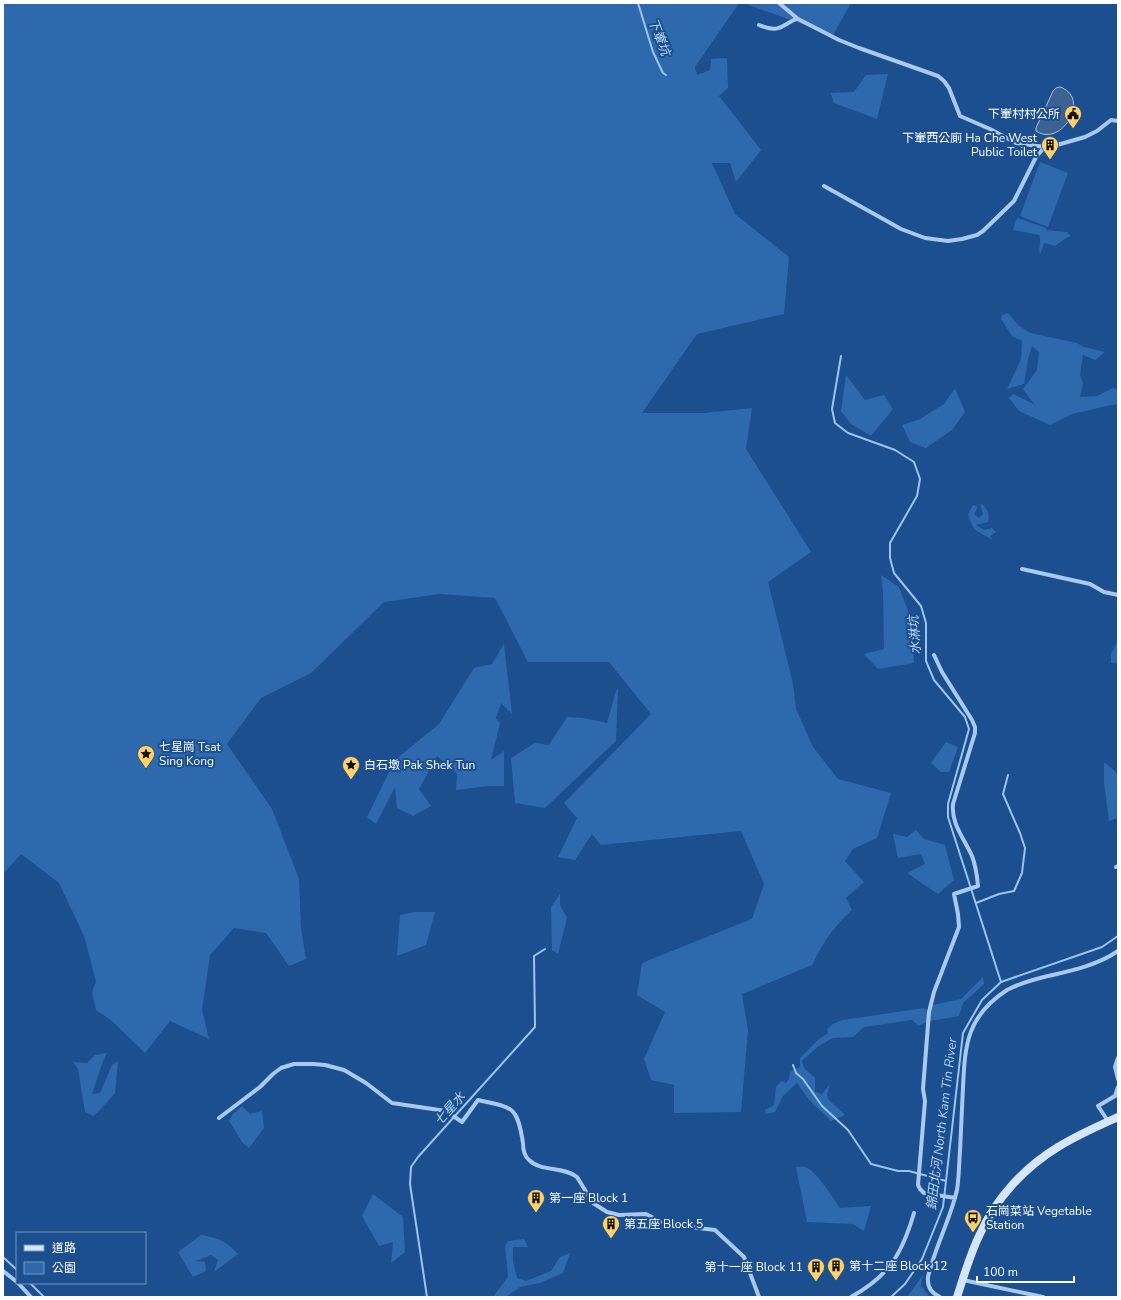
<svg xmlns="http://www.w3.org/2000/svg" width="1121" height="1300" font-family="'Nunito Sans','Noto Sans TC',sans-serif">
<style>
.green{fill:#2e69ad}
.water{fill:#3c6290;stroke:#9cc4f0}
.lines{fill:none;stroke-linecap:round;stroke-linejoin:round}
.stream{stroke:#9cc4f0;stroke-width:2}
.street{stroke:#a9c9ee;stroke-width:4}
.secondary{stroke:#d6e6fa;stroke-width:8}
.labels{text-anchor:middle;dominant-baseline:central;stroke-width:4;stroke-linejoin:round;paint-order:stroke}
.poi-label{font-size:12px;fill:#fff;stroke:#1b4f8f;text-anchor:start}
.water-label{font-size:13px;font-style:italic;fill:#b5d3f5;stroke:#1b4f8f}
</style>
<rect width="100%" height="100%" fill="#1b4f8f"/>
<path class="green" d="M3 3H739L695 67 697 75 710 70 711 59 727 58 728 88 719 96 761 150 736 182 730 163H712L735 214 789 257 784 314 697 334 642 413H705L752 408 746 449 811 552 768 582 793 684 796 709 813 747 838 779 891 793 877 838 853 849 845 861 864 882 846 898 852 910C832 929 824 941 812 965L742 994 748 1030 741 1112 674 1113V1085L651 1080 644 1059 665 1012 637 995 642 963 752 919 764 884 741 831 601 845 592 834 575 860 558 857 577 818 564 803 651 714 609 662H528L495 598 440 594 384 602 311 673 261 698 227 744 272 809 299 879 301 928 306 959 289 966 266 933 234 928 210 955 202 1010 209 1039 170 1021 145 1053 112 1021 96 1010 92 992 96 981 84 936 59 883 21 854 3 874Z
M743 3H851L833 35Z
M888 74 877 119 834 103 831 93 854 92 866 75Z
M1040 162 1068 173 1048 227 1020 216Z
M1017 218 1046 228V230L1067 232 1071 236 1066 238 1055 246 1044 243 1040 255C1038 248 1042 241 1039 235L1013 230Z
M1008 313 1018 325 1030 333 1077 343 1084 347 1105 352 1095 360 1083 355 1080 375 1083 383 1080 397 1097 396 1113 388 1118 390V404L1111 405 1072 414 1050 425 1019 411 1009 398 1013 394 1034 404 1023 389 1037 370 1039 352 1032 346 1028 359 1024 384 1007 389 1021 359 1022 341 1012 336 1001 319 1002 315Z
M846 375 865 400 884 395 893 409 871 436 851 424 841 411Z
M955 388 965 412 952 430 926 448 910 442 902 425 920 419 944 404Z
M980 503C987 508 990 513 988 522L976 525 984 530 992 528 996 532 990 536 993 540C977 531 973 532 968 514L973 505 978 507 974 514 979 518 983 514Z
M881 575 899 587 912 621 914 663 878 669 864 654 884 649 883 591Z
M1118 640V659L1117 663H1111V654Z
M504 644 512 714 501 703 496 718 500 723 491 760 504 751V786H489L456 790 457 774 437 756 419 789 431 806 413 816 397 808 395 787 376 824 367 817 395 760 439 724 474 668 492 664Z
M618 689 616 741 545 808 515 803 511 758 535 743 549 745 567 717 584 718 607 723 616 691Z
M946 742 958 747 949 772H941L931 763Z
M1104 762 1116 772 1118 778 1117 818 1109 821 1104 782Z
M916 830 924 839 945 845 954 880 938 894 907 873 925 864 921 854 898 858 893 834 907 837Z
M560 894V905L567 918 558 954 552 950 551 907Z
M415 912H435L426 945 397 956 400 915Z
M983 977 984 984 963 1003 959 1016C947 1019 928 1019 919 1026L912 1020 864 1027 853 1037 833 1038 817 1047 802 1061 804 1068 815 1078V1092L822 1094 830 1084 827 1095 829 1100 845 1115 831 1121 810 1101 797 1083 783 1096 775 1112 766 1114 765 1110 774 1105 776 1087 781 1081 786 1083 789 1079 790 1072 800 1067V1058L819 1039 828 1033 827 1029 833 1024 843 1020 924 1008 929 1012 933 1005 961 999Z
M107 1053 102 1064 92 1094 100 1093 112 1065 118 1061 115 1093 99 1111 93 1116 85 1112 78 1069 73 1062 87 1063 95 1055Z
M242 1106 250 1114 262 1111 264 1128 249 1148 243 1143 229 1121 233 1114Z
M796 1167C799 1167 802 1166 805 1167 816 1170 833 1198 840 1208L871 1206 864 1231 853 1224 807 1222Z
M373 1194 403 1217 405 1252 391 1263 393 1242 379 1246 362 1216Z
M201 1235C218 1238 225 1240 238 1254L214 1272 218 1260 211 1255 196 1261 205 1262 206 1271 193 1277 178 1252Z
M524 1239 528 1247H513V1261L517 1278 526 1281 551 1271 560 1257 570 1253 563 1273 540 1283 520 1287 506 1297H493L508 1277 505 1246 508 1241Z
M923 1275 921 1286 930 1297H907Z"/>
<path class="water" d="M1060 87C1092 98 1061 148 1036 131V128L1053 91 1056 88Z"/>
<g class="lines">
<path class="stream" d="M638 3 653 52 663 73 666 75
M841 356 832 409 835 423 848 433 895 450 914 462 920 479 917 496 890 543V558L894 573 921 606 926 623V661L934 680 965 717 969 729 948 804V817L1001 982
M976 903 999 894 1014 891 1022 873 1025 848 1020 833 1003 794 1008 775
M793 1065 796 1073 803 1079 822 1106 848 1130 871 1164 898 1171H909L946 1181
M3 1257 17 1270
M30 1283 44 1297
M427 1297 410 1184 411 1167 418 1157 535 1027 534 956 545 949
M891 1297 905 1284 922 1259 943 1207 963 1033 982 1000 1001 982 1102 947 1118 936"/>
<path class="street" d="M779 3 798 19
M759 25C779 33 779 27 796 19H798L839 40 859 48 938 76 944 81 949 88 960 116 990 129 1016 143 1045 147
M824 186 901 229 925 238 948 241 962 239 977 235 983 231 1014 201 1036 157 1043 149 1085 137 1097 131 1111 120 1118 121
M1022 569 1090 584 1104 592 1118 595
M934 655 942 672 972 720 975 727V733L953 804C951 824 964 838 972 856 976 866 977 875 978 886L954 894 958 914 959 927 934 992 929 1012 923 1089 925 1101 918 1185 920 1189 924 1193 955 1198
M1116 867 1118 866
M1118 1058 1115 1067 1118 1079
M219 1118 260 1087 273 1074 281 1068 294 1064H313L325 1065 344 1070 366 1083 392 1103 446 1111 462 1122 478 1100C513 1108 517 1105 523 1143 523 1149 524 1156 529 1160 541 1172 563 1166 577 1177L593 1203 607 1212 619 1215 646 1214 665 1224 715 1230 744 1257 759 1297
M1108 1121 1098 1106 1115 1096 1118 1087
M3 1271 17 1282
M963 1280 1043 1297
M18 1283 31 1297
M851 1297C889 1276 902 1254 914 1213
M940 1297C931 1293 927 1287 928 1277 935 1247 950 1220 957 1190 959 1178 959 1164 960 1151 961 1130 962 1109 963 1087 965 1044 967 1016 1007 990 1018 984 1032 980 1044 977 1070 971 1096 966 1118 951"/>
<path class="secondary" d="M957 1297C964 1276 970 1254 980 1234 996 1198 1025 1167 1058 1147 1077 1135 1098 1126 1118 1117"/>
</g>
<defs>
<symbol id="civic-pin" viewBox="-11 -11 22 30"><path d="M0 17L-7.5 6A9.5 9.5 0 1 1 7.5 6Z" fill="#ffd166" stroke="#1b4f8f"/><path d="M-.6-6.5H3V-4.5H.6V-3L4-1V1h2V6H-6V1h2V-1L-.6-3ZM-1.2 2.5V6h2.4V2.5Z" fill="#111"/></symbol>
<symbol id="building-pin" viewBox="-11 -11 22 30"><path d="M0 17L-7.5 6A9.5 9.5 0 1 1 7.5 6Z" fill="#ffd166" stroke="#1b4f8f"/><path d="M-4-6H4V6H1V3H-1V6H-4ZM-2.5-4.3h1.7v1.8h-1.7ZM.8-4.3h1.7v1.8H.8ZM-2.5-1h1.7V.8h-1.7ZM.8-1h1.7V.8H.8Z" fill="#111"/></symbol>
<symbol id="sight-pin" viewBox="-11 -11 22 30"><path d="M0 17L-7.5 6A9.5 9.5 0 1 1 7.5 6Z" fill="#ffd166" stroke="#1b4f8f"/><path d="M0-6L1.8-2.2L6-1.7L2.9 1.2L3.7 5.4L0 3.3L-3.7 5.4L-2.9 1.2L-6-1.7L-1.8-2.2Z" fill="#111"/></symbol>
<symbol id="bus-pin" viewBox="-11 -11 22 30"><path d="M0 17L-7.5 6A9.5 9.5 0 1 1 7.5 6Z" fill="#ffd166" stroke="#1b4f8f"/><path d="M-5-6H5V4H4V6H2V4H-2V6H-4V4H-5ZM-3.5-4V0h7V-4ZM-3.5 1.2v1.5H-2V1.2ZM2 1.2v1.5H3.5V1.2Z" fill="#111"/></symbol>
</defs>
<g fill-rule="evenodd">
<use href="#civic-pin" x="1063" y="104" width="20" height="27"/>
<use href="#building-pin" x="1040" y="135" width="20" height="27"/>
<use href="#sight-pin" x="136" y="744" width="20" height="27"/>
<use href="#sight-pin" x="341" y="755" width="20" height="27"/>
<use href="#building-pin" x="526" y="1188" width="20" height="27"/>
<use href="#bus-pin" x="963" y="1208" width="20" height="27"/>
<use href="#building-pin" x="601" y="1214" width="20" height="27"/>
<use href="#building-pin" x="826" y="1256" width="20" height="27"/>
<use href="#building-pin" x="806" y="1257" width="20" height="27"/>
</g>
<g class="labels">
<g class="poi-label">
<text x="1060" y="114" text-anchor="end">下輋村村公所</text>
<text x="1037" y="138" text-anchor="end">下輋西公廁 Ha Che West<tspan x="1037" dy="14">Public Toilet</tspan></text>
<text x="159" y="747">七星崗 Tsat<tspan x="159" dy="14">Sing Kong</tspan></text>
<text x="364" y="765">白石墩 Pak Shek Tun</text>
<text x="549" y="1198">第一座 Block 1</text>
<text x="986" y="1211">石崗菜站 Vegetable<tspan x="986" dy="14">Station</tspan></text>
<text x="624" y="1224">第五座 Block 5</text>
<text x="849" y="1266">第十二座 Block 12</text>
<text x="803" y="1267" text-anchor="end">第十一座 Block 11</text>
</g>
<g class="water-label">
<text transform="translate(659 37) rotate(69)">下輋坑</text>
<text transform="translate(915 635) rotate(-94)">水淋坑</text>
<text transform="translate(450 1109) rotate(-48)">七星水</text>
<text transform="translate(942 1124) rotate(-83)">錦田北河 North Kam Tin River</text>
</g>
</g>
<rect width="1121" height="1300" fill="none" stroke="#ffffff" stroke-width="8"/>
<rect x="16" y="1232" width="130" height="52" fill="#1b4f8f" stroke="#7695bc"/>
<rect x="24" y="1245" width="20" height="6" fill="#d6e6fa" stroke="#7695bc"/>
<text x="52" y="1252" font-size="12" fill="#ffffff">道路</text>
<rect x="24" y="1262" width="20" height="12" fill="#2e69ad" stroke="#7695bc"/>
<text x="52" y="1272" font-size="12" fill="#ffffff">公園</text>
<path d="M977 1276v6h97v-6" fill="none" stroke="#ffffff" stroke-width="2"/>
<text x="983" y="1276" font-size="12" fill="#ffffff" stroke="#1b4f8f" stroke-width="3" paint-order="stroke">100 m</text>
</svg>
